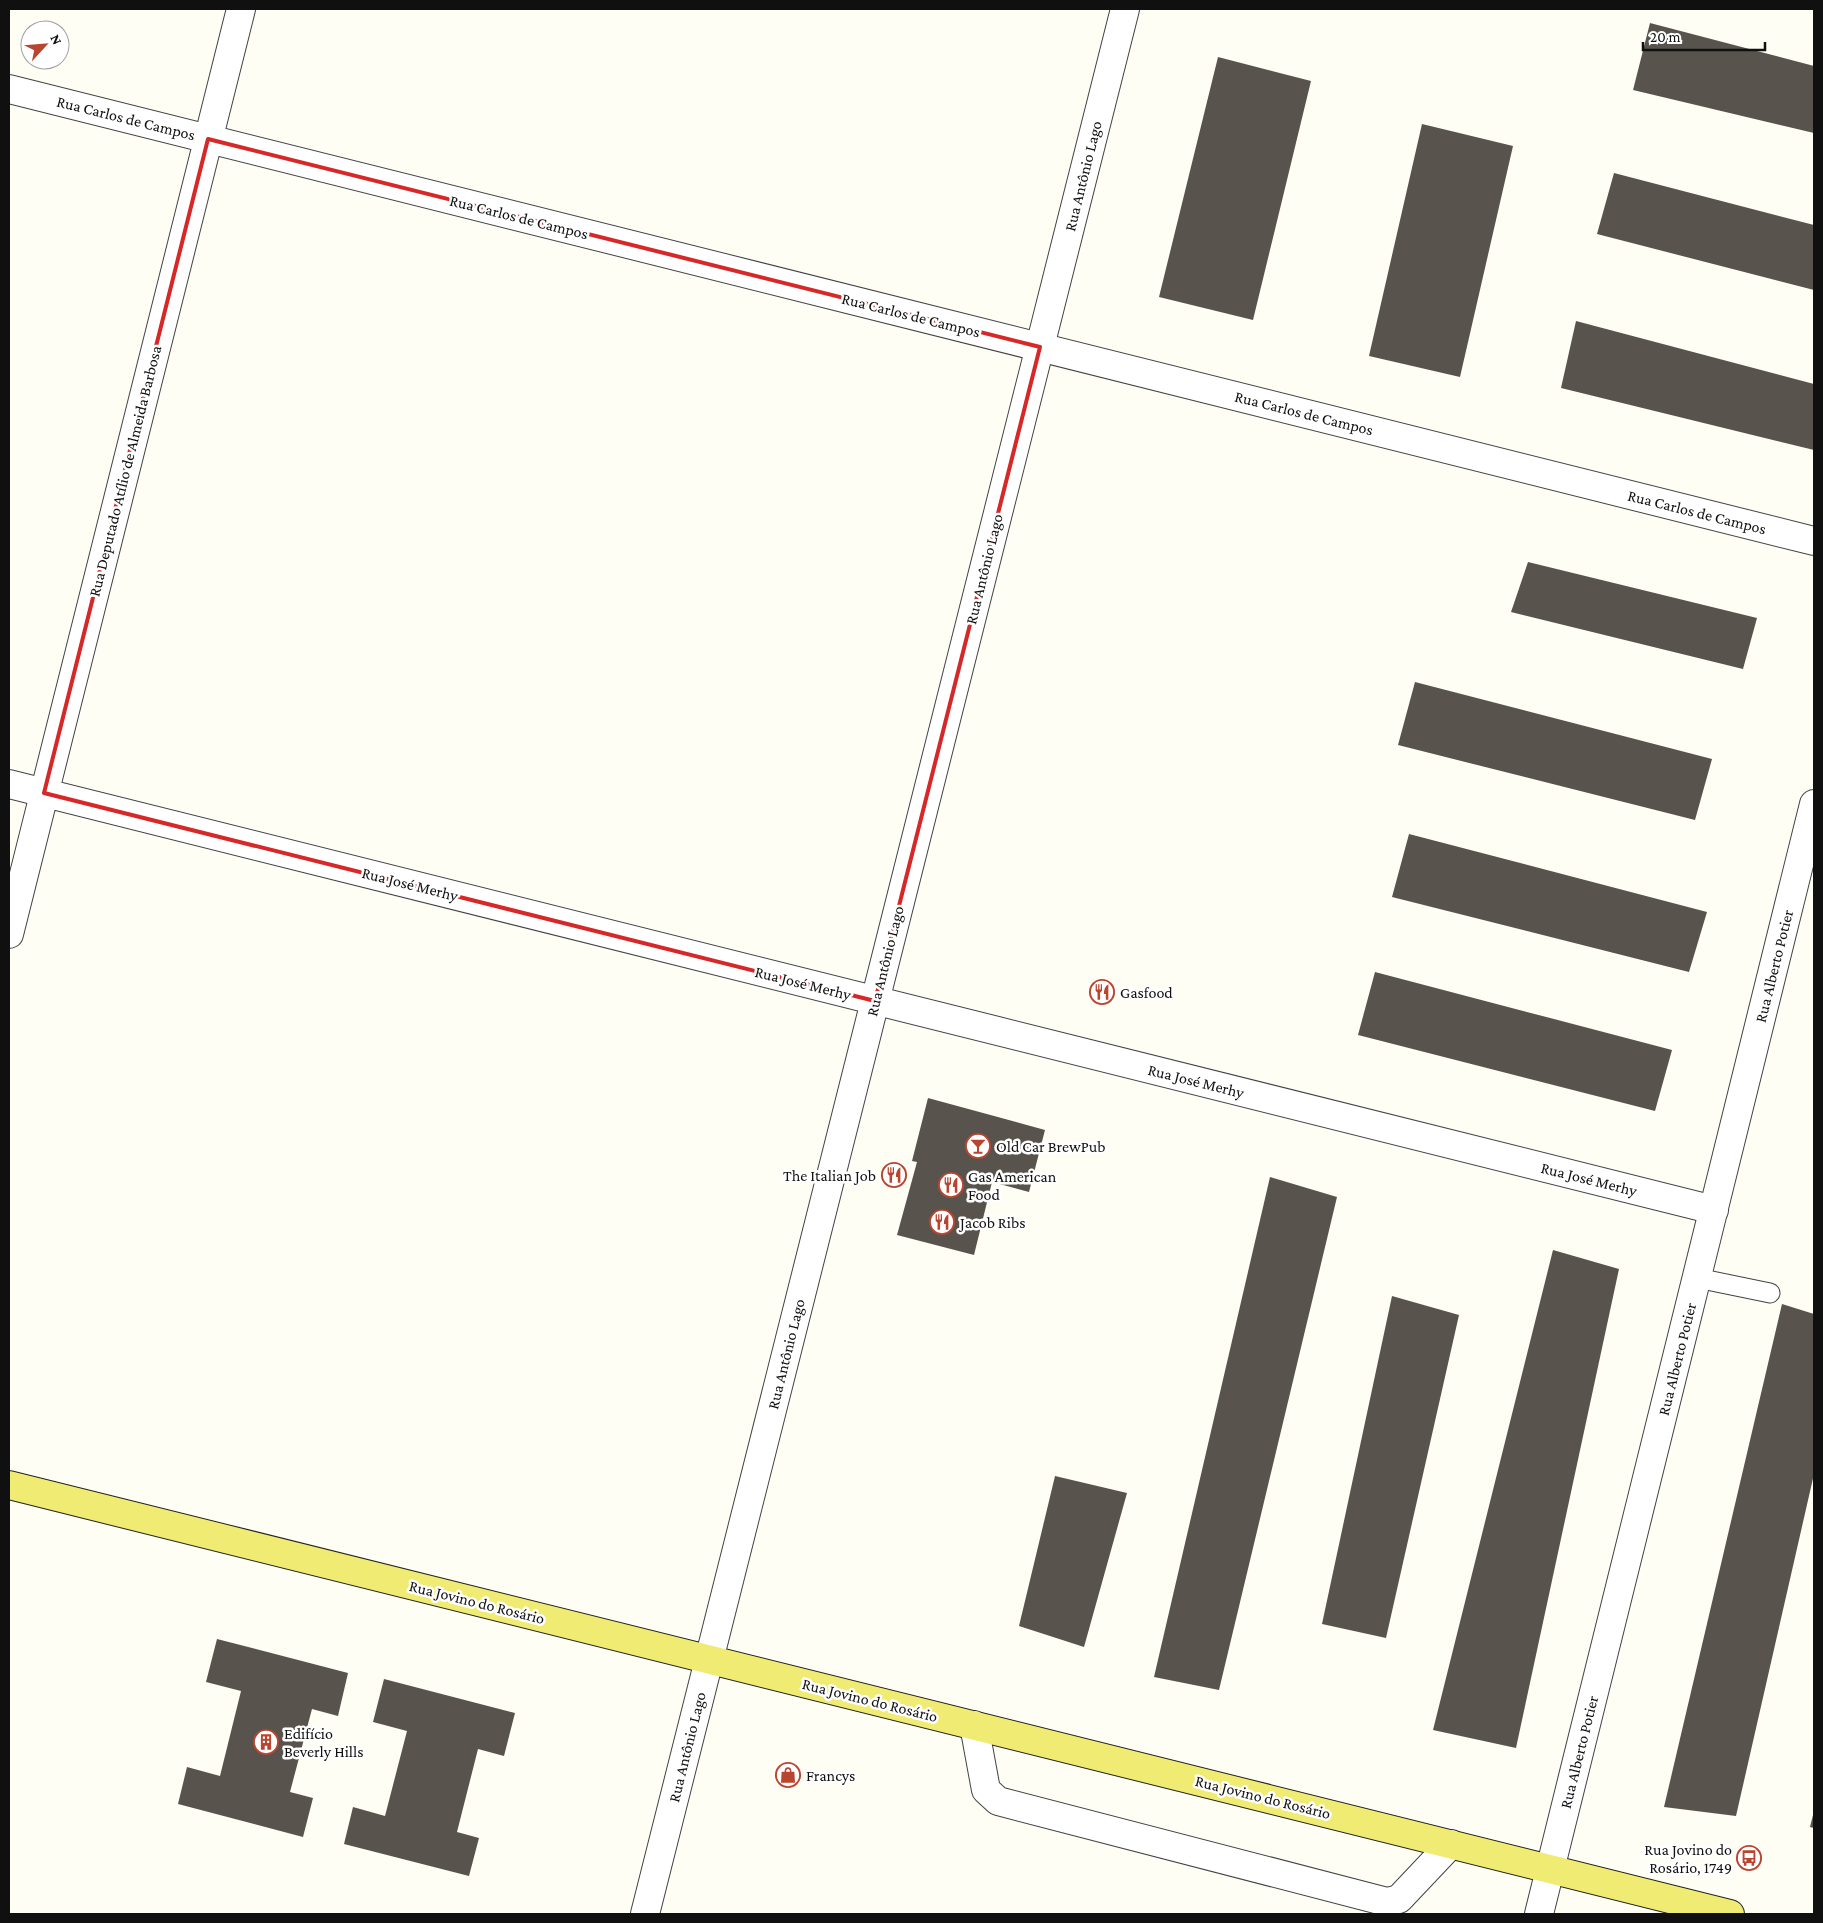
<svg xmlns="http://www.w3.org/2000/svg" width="1823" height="1923" font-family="'Crimson Pro',serif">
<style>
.building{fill:#58544d}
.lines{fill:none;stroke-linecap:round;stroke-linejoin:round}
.service-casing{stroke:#434343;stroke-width:21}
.minor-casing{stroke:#434343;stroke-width:30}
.tertiary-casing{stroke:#434343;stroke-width:30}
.primary-casing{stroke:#212121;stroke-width:30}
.service{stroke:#fff;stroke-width:19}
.minor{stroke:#fff;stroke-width:28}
.tertiary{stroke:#fff;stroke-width:28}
.primary{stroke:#f0eb72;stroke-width:28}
.marked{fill:none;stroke:#d62828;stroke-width:4;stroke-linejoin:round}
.labels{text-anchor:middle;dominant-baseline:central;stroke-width:5;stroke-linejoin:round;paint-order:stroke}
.street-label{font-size:16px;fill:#101010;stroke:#fff}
.poi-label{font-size:16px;fill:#101010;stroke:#fff;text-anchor:start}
</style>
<rect width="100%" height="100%" fill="#fefef4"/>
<path class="building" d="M1650 23 1814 66V133L1633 90Z
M1218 57 1311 81 1253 320 1159 297Z
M1422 124 1513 146 1460 377 1369 356Z
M1614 173 1814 225V290L1597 234Z
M1576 321 1814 384V450L1561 388Z
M1528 562 1757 618 1743 669 1511 612Z
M1415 682 1712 759 1695 820 1398 745Z
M1409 834 1707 912 1689 972 1392 897Z
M1375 972 1672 1050 1655 1111 1358 1035Z
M928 1098 1045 1130 1029 1192 992 1182 974 1255 897 1235 917 1162 912 1161Z
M1270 1177 1337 1197 1219 1690 1154 1677Z
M1553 1250 1619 1269 1516 1748 1433 1730Z
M1392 1296 1459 1315 1386 1638 1322 1624Z
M1782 1304 1814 1314V1474L1736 1816 1664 1807Z
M1055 1476 1127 1493 1084 1647 1019 1626Z
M217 1639 348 1673 338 1716 312 1709 290 1792 313 1798 303 1837 178 1804 187 1767 220 1776 241 1691 206 1682Z
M384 1679 515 1713 504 1756 478 1749 457 1832 479 1838 469 1876 344 1844 353 1807 385 1816 407 1731 373 1722Z
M1814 1811V1828L1810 1827Z"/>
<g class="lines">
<defs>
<path id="service" d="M1697 1278 1770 1293"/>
<path id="minor" d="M9 89 1814 541
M9 784 1714 1210
M9 934 241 9
M974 1725 986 1790 998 1801 1387 1902 1399 1899 1451 1844
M1539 1914 1814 804"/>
<path id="tertiary" d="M645 1914 1125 9"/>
<path id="primary" d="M9 1485 1730 1914"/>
</defs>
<use href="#service" class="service-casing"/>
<use href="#minor" class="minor-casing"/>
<use href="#tertiary" class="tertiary-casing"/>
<use href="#primary" class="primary-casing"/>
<use href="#service" class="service"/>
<use href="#minor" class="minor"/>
<use href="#tertiary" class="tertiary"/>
<use href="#primary" class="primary"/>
</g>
<path class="marked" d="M208 139 1040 347 875 1001 44 793Z"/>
<defs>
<symbol id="restaurant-ring" viewBox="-11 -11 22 22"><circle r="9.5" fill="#fff" stroke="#b94530" stroke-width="1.5"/><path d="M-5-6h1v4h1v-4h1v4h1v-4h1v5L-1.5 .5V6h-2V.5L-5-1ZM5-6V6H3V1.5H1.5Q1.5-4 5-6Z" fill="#b94530"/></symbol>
<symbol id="bar-ring" viewBox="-11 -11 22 22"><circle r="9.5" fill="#fff" stroke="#b94530" stroke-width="1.5"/><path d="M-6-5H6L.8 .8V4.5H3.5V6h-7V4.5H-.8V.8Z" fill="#b94530"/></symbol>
<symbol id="building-ring" viewBox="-11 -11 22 22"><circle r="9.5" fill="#fff" stroke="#b94530" stroke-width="1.5"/><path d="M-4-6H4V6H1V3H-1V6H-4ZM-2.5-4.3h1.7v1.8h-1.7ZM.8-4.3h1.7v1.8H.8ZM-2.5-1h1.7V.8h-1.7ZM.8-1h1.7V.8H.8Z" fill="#b94530"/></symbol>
<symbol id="shop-ring" viewBox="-11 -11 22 22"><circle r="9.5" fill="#fff" stroke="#b94530" stroke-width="1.5"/><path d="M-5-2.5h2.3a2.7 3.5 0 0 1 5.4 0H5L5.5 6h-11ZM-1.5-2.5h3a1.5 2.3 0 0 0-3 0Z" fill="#b94530"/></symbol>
<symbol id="bus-ring" viewBox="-11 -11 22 22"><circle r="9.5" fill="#fff" stroke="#b94530" stroke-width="1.5"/><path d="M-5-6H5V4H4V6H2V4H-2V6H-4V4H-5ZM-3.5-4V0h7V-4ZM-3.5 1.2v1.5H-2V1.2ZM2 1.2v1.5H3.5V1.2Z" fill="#b94530"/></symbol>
</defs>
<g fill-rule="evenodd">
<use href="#restaurant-ring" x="1088" y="978" width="28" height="28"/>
<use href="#bar-ring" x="964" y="1132" width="28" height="28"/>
<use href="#restaurant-ring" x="880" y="1161" width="28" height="28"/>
<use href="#restaurant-ring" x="937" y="1171" width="28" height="28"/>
<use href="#restaurant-ring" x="928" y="1208" width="28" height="28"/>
<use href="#building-ring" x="252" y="1728" width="28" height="28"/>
<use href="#shop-ring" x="774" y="1761" width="28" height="28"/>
<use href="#bus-ring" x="1735" y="1844" width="28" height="28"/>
</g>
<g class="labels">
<g class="street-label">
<text transform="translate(126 118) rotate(14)">Rua Carlos de Campos</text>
<text transform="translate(1083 176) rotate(-76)">Rua Antônio Lago</text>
<text transform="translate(519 217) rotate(14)">Rua Carlos de Campos</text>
<text transform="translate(911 315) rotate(14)">Rua Carlos de Campos</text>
<text transform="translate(1304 413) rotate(14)">Rua Carlos de Campos</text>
<text transform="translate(125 471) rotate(-76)">Rua Deputado Atílio de Almeida Barbosa</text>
<text transform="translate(1697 512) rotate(14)">Rua Carlos de Campos</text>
<text transform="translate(984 569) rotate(-76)">Rua Antônio Lago</text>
<text transform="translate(410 884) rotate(14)">Rua José Merhy</text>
<text transform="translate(885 961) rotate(-76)">Rua Antônio Lago</text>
<text transform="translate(1774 966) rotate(-76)">Rua Alberto Potier</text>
<text transform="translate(803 983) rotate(14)">Rua José Merhy</text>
<text transform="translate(1196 1081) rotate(14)">Rua José Merhy</text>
<text transform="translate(1589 1179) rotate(14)">Rua José Merhy</text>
<text transform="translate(786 1354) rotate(-76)">Rua Antônio Lago</text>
<text transform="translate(1677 1359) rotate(-76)">Rua Alberto Potier</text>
<text transform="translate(477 1602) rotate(14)">Rua Jovino do Rosário</text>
<text transform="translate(870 1700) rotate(14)">Rua Jovino do Rosário</text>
<text transform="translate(687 1747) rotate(-76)">Rua Antônio Lago</text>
<text transform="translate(1579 1752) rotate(-76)">Rua Alberto Potier</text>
<text transform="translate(1263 1797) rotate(14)">Rua Jovino do Rosário</text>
</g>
<g class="poi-label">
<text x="1120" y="992">Gasfood</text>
<text x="996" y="1146">Old Car BrewPub</text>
<text x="876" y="1175" text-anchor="end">The Italian Job</text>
<text x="968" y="1176">Gas American<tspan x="968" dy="18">Food</tspan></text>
<text x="960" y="1222">Jacob Ribs</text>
<text x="284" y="1733">Edifício<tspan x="284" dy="18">Beverly Hills</tspan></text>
<text x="806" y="1775">Francys</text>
<text x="1732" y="1849" text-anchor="end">Rua Jovino do<tspan x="1732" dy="18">Rosário, 1749</tspan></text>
</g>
</g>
<rect width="1823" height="1923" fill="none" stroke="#101010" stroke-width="20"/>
<g transform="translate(45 45) rotate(64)"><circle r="24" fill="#ffffff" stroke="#9f9f9f"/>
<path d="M0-4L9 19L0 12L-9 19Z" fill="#b94530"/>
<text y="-8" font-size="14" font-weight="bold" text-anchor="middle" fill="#101010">N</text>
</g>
<path d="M1643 42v8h122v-8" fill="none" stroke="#101010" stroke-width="2.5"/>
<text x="1650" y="42" font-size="15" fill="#101010" stroke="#ffffff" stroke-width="4" paint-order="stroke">20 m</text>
</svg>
